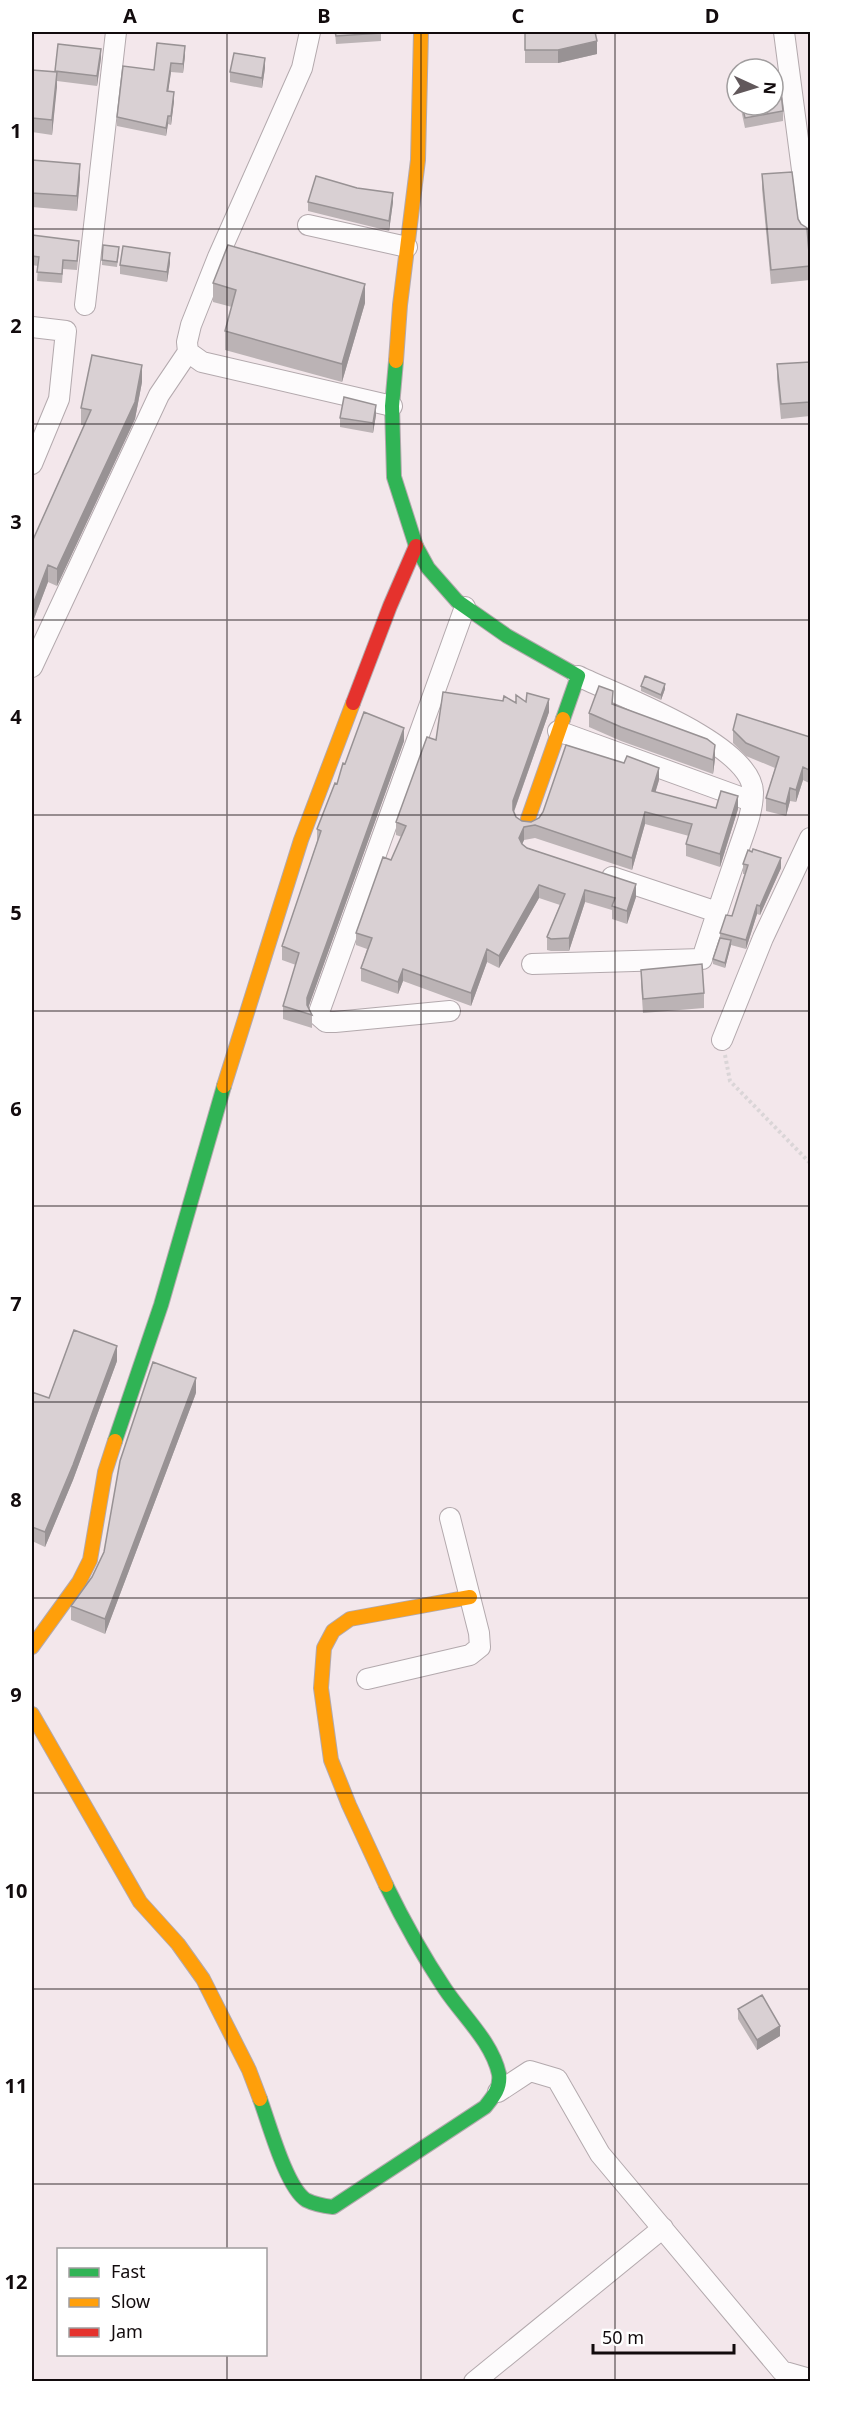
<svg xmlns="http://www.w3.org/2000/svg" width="842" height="2413" font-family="'Noto Sans',sans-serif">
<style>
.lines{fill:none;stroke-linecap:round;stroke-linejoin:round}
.street-casing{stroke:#b3a9ad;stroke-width:22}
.fast-casing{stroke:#b3a9ad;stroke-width:16}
.slow-casing{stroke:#b3a9ad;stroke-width:16}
.jam-casing{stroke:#b3a9ad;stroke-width:16}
.path{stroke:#dad5d7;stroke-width:4;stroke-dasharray:3 3;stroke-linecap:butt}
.street{stroke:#fdfbfc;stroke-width:20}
.fast{stroke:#30b455;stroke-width:14}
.slow{stroke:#ff9f0a;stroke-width:14}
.jam{stroke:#e5322d;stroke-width:14}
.wall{fill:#bbb3b5}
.shaded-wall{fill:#989294}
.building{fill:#d9d0d3;stroke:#989294;stroke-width:1.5}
.grid{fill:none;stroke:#120b0d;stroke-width:1.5;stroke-opacity:0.55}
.neatline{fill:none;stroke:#120b0d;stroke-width:2}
.grid-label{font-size:20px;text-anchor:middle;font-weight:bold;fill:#120b0d}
</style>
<rect width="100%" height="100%" fill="#f3e7eb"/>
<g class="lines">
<defs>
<path id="street" d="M310 32 302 68 218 257 191 325 187 342 188 352 202 362 392 406
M784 32 810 231
M308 225 407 247
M85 305 116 32
M32 327 66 331 59 399 32 464
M32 667 159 395 188 352
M558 731 751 801
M612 877 717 912
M532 964 702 959C713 924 725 889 737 854 743 835 753 813 753 792 752 744 617 695 578 676
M450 1011 335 1022H326L318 1015 465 607
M722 1040 763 938 810 838
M367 1679 470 1655 480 1647 479 1633 450 1518
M498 2092 530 2071 557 2079 600 2154 782 2371 810 2379
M474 2382 663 2228"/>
<path id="fast" d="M396 361 392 406 394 477 416 546 428 568 457 601 507 636 578 676 563 719
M115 1441 161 1305 224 1086
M260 2099C269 2123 286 2187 306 2200 314 2204 324 2206 333 2207L485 2107C493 2097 501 2088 499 2074 492 2042 463 2016 445 1989 423 1956 403 1920 386 1885"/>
<path id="slow" d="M396 361 400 305 418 160 421 32
M528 819 563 719
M224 1086 301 840 353 703
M32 1647 79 1582 90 1560 105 1472 115 1441
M32 1714 140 1902 178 1944 203 1979 249 2070 260 2099
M386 1885 349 1805 331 1760 321 1688 324 1648 333 1631 350 1619 470 1597"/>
<path id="jam" d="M353 703 390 606 416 546"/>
</defs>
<use href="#street" class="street-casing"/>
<use href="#fast" class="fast-casing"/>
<use href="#slow" class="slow-casing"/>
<use href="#jam" class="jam-casing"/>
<path class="path" d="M725 1055 730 1081 810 1163"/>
<use href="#street" class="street"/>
<use href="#fast" class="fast"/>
<use href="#slow" class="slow"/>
<use href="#jam" class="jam"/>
</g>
<path class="wall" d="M335 32H381V41L336 44Z
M525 32 597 54 558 63H525Z
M58 44 101 58 97 86 57 81 52 135 32 132V70L55 72Z
M185 55 183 73 171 72 168 91 174 101 171 125 168 124 166 136 117 126V117L154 70Z
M265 68 262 88 230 82V72Z
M740 105H773L783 111V121L745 128Z
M32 160 80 178 77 211 32 207Z
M762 174 798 219 810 262V280L771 284 762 189Z
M308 202H393L389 231 308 211Z
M32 235 79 249 77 270 63 269 62 283 37 281 38 266 32 265Z
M119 252 117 267 102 265V260Z
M170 263 167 282 120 274V265Z
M213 283 365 303 342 382 225 350V331L232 307 213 302Z
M810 362V416L781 419 777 379V364Z
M142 382 135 419 57 586 48 582 32 624V542L84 425H81V408Z
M376 415 373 433 340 427V418Z
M641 686 665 689 661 700 641 691Z
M526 702 549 712 514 812 516 817 522 821 531 822 659 780 655 792 716 808 738 809 720 867 686 856V844L689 836 645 824 632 870 535 838 524 840 522 844 527 848 636 897 627 924 612 919V910L585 902 569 951H551L547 950V937L560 905 539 898 499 968 487 962 471 1006 403 981 398 994 361 981V968L367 949 356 945V933L402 837 396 835V822L436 740 516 703Z
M613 704 715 759 713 774 621 741 589 727V713Z
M733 730 810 737 809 783 803 780 796 802 790 801 786 816 766 811V798L775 768 746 756 733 743Z
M404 741 308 1008 312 1015V1028L283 1019V1006L296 965 282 960V946L317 842V829L337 784 345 764Z
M743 864 781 868 760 915 757 914 746 949 731 945 725 968 713 964V959L720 938V933L732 916 745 874H743Z
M641 970 704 993V1008L643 1013 641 984Z
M117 1361 73 1480 45 1547 32 1541V1392L49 1398Z
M196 1393 105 1634 71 1620V1606L92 1577Z
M738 2009 780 2036 757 2050 738 2019Z"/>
<path class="shaded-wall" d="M597 41V54L558 63V50Z
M185 46V55L183 73V64Z
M101 49V58L97 86V76Z
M265 58V68L262 88V78Z
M171 63V72L167 100V91Z
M57 72V87L52 135V120Z
M174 92V101L171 125V116Z
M168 116V124L166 136V128Z
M80 164V178L77 211V196Z
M393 193V202L389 231V221Z
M170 253V263L167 282V272Z
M365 284V303L342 382V364Z
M142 365V382L135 419 57 586V569Z
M376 405V415L373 433V423Z
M48 565V582L32 624V607Z
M665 684V689L661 700V695Z
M549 699V712L513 814V801Z
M404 728V741L307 1011V998Z
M715 745V759L713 774V760Z
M810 764V777L809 783V770Z
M803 767V780L796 802V790Z
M659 768V780L652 804V791Z
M790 788V801L786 816V804Z
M738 796V809L720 867V854Z
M645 812V824L632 870V858Z
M524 827V840L519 851V838Z
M781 858V868L760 915V906Z
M636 884V897L627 924V911Z
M539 885V898L499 968V956Z
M585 890V902L569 951V938Z
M757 905V914L746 949V940Z
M731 940V945L725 968V963Z
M487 949V962L471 1006V993Z
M403 969V981L398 994V982Z
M117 1346V1361L73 1480 45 1547V1532Z
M196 1378V1393L105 1634V1619Z
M780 2026V2036L757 2050V2040Z"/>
<path class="building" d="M335 32H381V33L336 36Z
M525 32H595L597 41 558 50H525Z
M157 43 185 46 183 64 171 63 167 91 174 92 171 116H168L166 128 117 117 123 66 154 70Z
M58 44 101 49 97 76 55 71Z
M234 53 265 58 262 78 230 72Z
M32 70 57 72 52 120 32 118Z
M779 74 783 111 745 118 742 105H773V76Z
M32 160 80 164 77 196 32 193Z
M792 172 798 219 801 224 807 228 810 266 771 270 762 174Z
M316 176 357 188 393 193 389 221 308 202Z
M32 235 79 241 77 261 63 260 62 274 37 272 39 257 32 256Z
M103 245 119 247 117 262 102 260Z
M228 245 365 284 342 364 225 331 236 290 213 283Z
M123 246 170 253 167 272 120 265Z
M92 355 142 365 135 402 57 569 48 565 32 607V542L91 410 81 408Z
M810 362V402L781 404 777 364Z
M344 397 376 405 373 423 340 418Z
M645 676 665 684 661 695 641 686Z
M599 686 613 691 612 704 707 739 715 745 713 760 621 727 589 713Z
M443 692 503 701 504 696 516 703V695L526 702 527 693 549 699 513 801V810L516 817 522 821 531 822 539 818 543 812 566 745 624 763 627 756 659 768 652 791 716 808 721 791 738 796 720 854 686 844 692 824 645 812 632 858 535 825 524 827 519 838 522 844 527 848 636 884 627 911 612 906 615 898 585 890 569 938 551 939 547 937 565 894 539 885 499 956 487 949 471 993 403 969 398 982 361 968 372 938 356 933 383 857 391 860 406 826 396 822 427 737 436 740Z
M364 712 404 728 307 998V1005L312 1015 283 1006 299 953 282 946 321 831 317 829 335 783 337 784 343 763 345 764Z
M737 714 810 737V764L809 770 803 767 796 790 790 788 786 804 766 798 779 757 746 743 733 730Z
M753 849 781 858 760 906 757 905 746 940 720 933 726 915 732 916 748 865 743 864 748 850 752 852Z
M720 938 731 940 725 963 713 959Z
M702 964 704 993 643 999 641 970Z
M74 1330 117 1346 73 1465 45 1532 32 1527V1392L49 1398Z
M153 1362 196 1378 105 1619 71 1606 92 1577 104 1552 120 1461Z
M762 1995 780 2026 757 2040 738 2009Z"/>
<path class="grid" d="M227 32V2250M421 32V2382M615 32V2382M32 229H810M32 424H810M32 620H810M32 815H810M32 1011H810M32 1206H810M32 1402H810M32 1598H810M32 1793H810M32 1989H810M32 2184H810M227 2354V2382"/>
<rect width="842" height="2413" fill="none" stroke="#ffffff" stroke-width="66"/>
<rect x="57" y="2248" width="210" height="108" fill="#ffffff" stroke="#a09d9e" stroke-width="1.5"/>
<rect x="69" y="2268" width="30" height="9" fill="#30b455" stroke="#a09d9e" stroke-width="1.5"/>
<text x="111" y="2278" font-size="18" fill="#120b0d">Fast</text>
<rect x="69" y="2298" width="30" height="9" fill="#ff9f0a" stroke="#a09d9e" stroke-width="1.5"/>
<text x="111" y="2308" font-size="18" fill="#120b0d">Slow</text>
<rect x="69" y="2328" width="30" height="9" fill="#e5322d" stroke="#a09d9e" stroke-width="1.5"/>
<text x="111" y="2338" font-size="18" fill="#120b0d">Jam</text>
<g transform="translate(755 87) rotate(94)"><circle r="28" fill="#ffffff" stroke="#a09d9e" stroke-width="1.5"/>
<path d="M0-4.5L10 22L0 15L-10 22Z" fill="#61585b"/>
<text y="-9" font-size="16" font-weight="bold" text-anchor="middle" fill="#120b0d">N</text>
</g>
<path d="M593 2344v9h141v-9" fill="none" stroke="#120b0d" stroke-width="3"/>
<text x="602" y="2344" font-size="18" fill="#120b0d" stroke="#ffffff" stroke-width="4.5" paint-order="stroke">50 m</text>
<rect x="33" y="33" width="776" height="2347" class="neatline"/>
<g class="grid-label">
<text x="130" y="23">A</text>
<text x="324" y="23">B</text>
<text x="518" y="23">C</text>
<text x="712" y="23">D</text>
<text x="16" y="138">1</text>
<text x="16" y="333">2</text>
<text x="16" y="529">3</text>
<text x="16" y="724">4</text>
<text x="16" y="920">5</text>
<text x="16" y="1116">6</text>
<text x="16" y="1311">7</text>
<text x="16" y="1507">8</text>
<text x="16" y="1702">9</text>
<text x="16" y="1898">10</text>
<text x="16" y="2093">11</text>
<text x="16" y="2289">12</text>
</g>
</svg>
